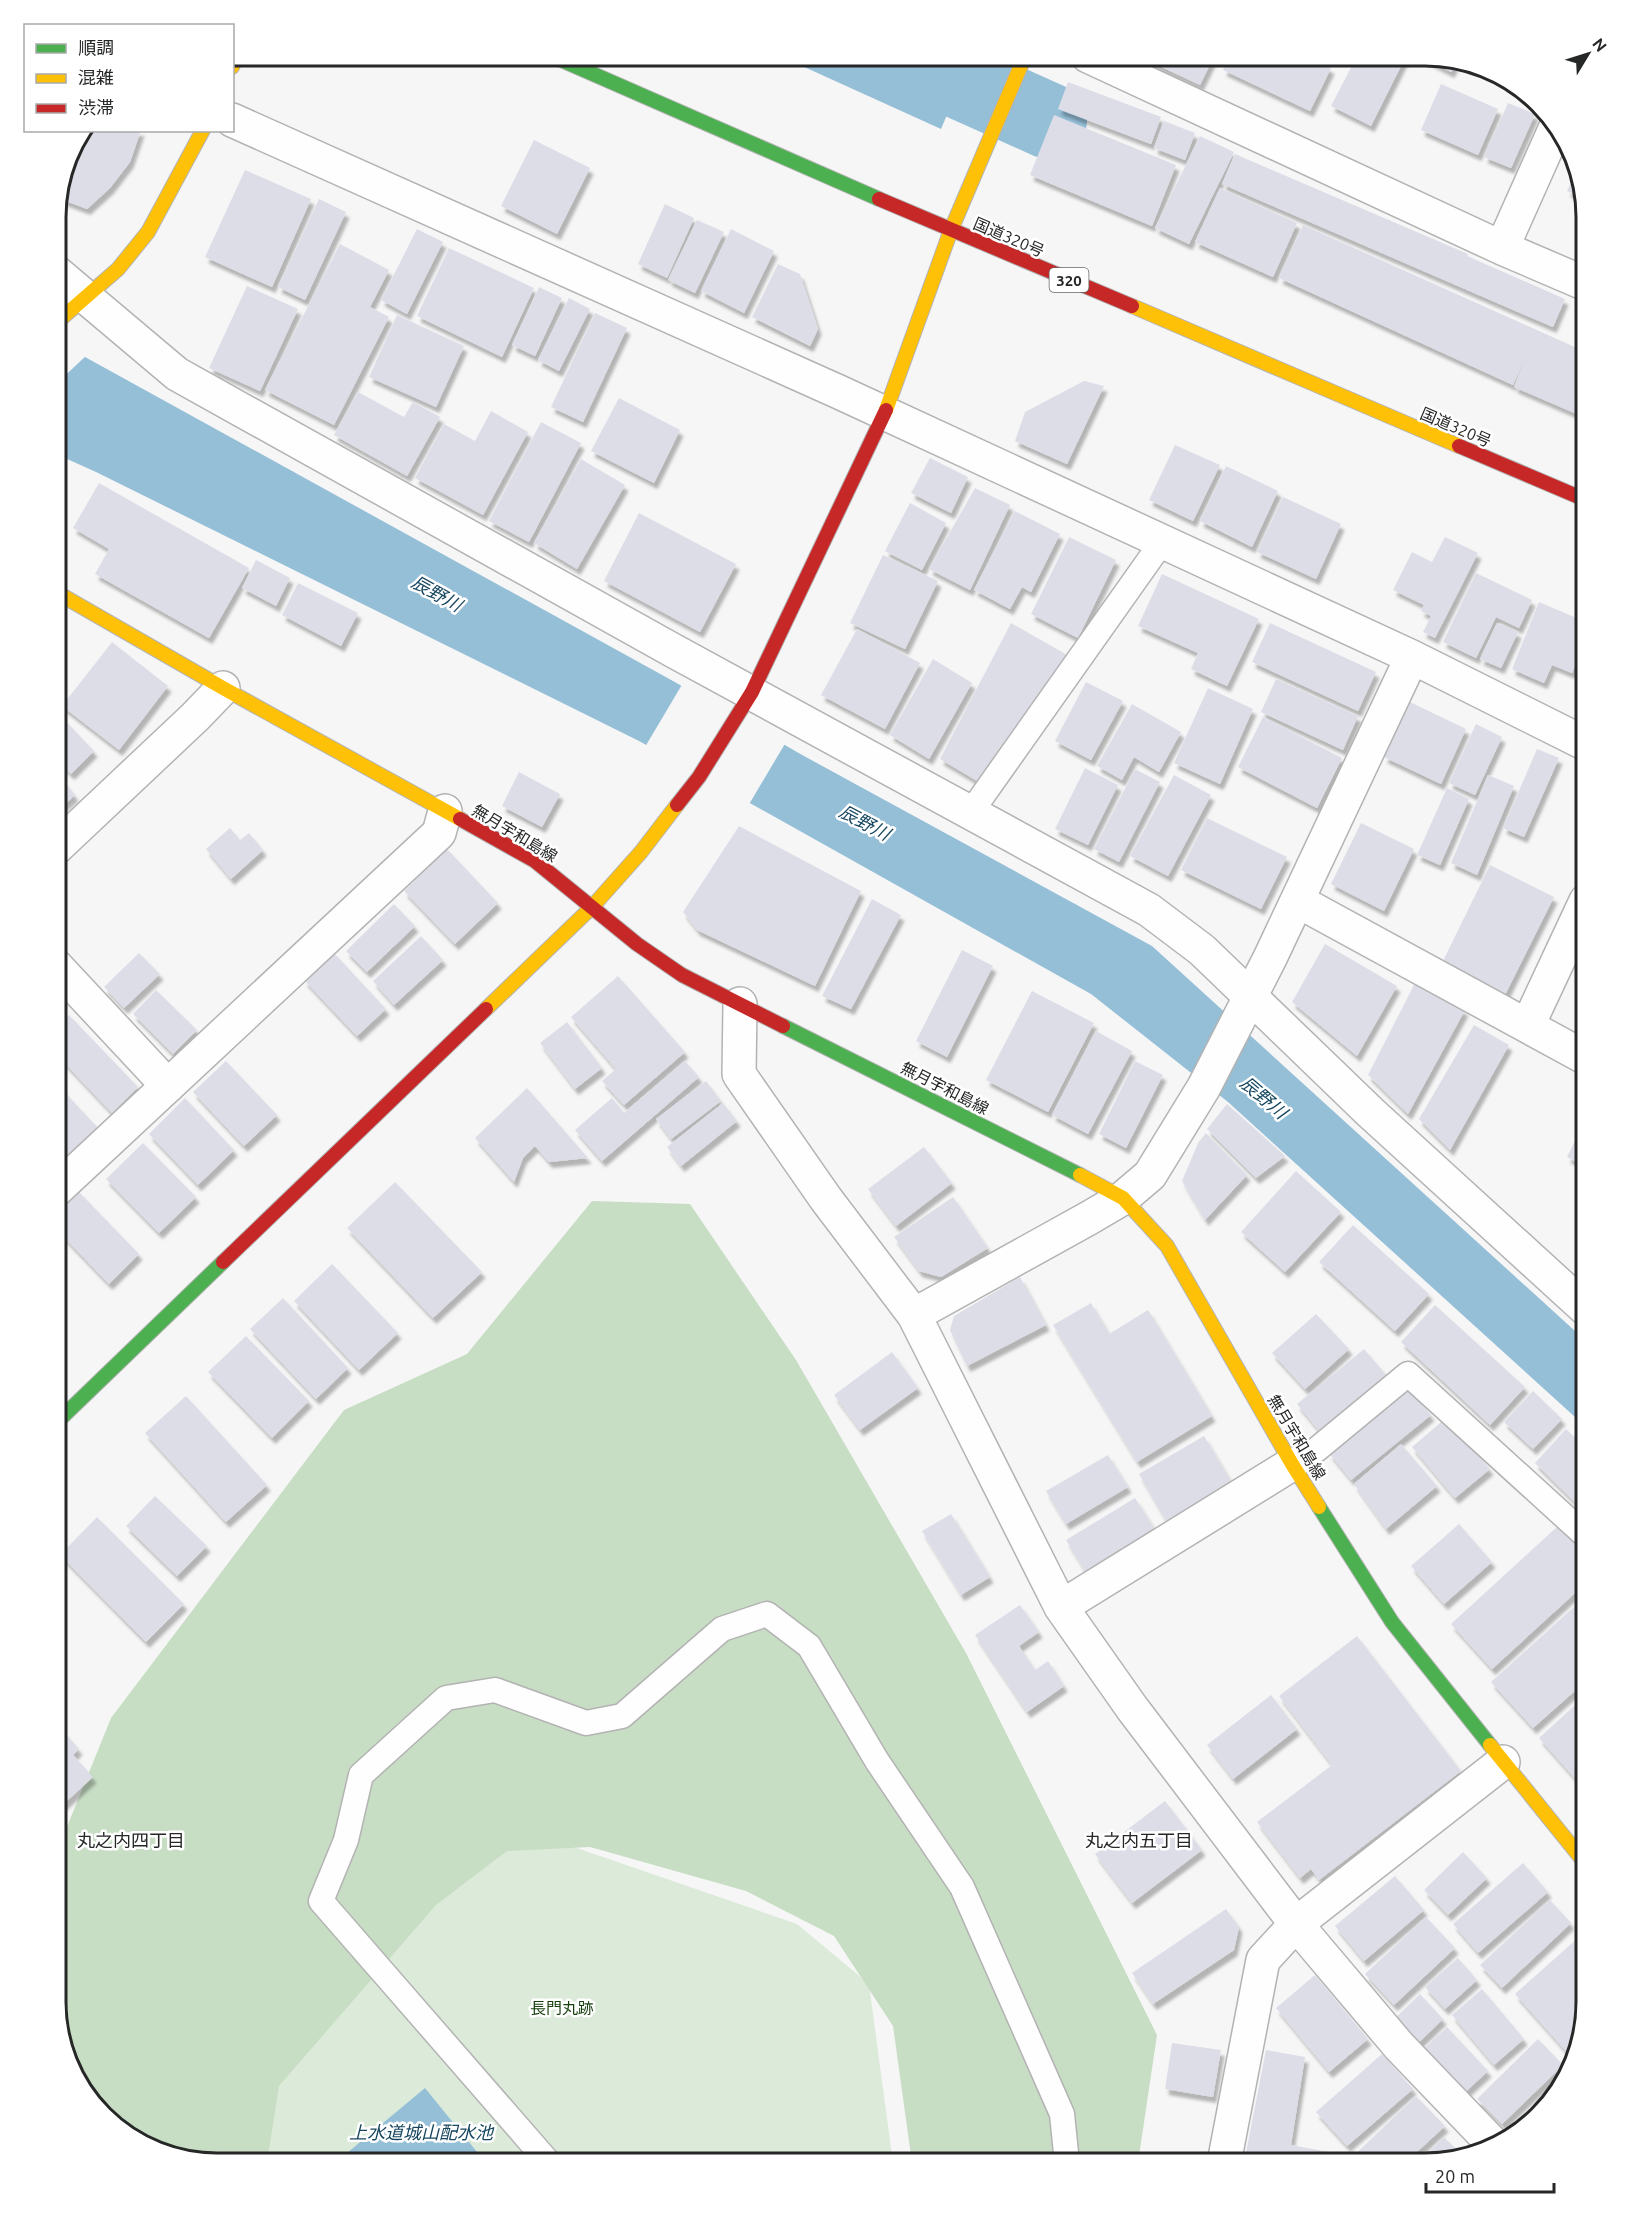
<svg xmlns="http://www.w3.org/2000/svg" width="1642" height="2219" font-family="Ubuntu,'Noto Sans JP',sans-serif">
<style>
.green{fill:#dcebd9}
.forest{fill:#c8dec4}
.water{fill:#95bfd7}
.pier{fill:#f6f6f7}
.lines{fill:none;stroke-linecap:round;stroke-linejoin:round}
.river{stroke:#95bfd7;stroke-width:76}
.building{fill:#dddde8;filter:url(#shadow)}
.lane-casing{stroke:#b3b3b3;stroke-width:27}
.street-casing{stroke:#b3b3b3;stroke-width:36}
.fast-casing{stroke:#b3b3b3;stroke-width:16}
.slow-casing{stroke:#b3b3b3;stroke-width:16}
.jam-casing{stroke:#b3b3b3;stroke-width:16}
.lane{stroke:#fefefe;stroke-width:24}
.street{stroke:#fefefe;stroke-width:33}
.fast{stroke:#4caf50;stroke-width:14}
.slow{stroke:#ffc107;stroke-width:14}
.jam{stroke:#c62828;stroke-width:14}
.labels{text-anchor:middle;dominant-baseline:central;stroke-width:5;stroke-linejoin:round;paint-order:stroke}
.shield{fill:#fff;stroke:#676868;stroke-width:1.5}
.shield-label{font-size:15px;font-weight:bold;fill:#262727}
.street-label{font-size:16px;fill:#262727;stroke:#fff}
.park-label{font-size:16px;fill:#173e0d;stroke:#fff}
.water-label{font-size:18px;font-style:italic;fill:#174760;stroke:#fff}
.neighbourhood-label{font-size:18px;fill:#262727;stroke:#fff}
.rim{fill:none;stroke:#262727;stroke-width:3}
</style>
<defs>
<filter id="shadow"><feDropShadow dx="3.5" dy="6" stdDeviation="1.5" flood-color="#0004"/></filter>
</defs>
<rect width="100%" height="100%" fill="#f6f6f7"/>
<path class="green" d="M464 1809 797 1924 869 1984 893 2163H486L425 2089 335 2163H229L256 2066Z"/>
<path class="forest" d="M592 1201 690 1204 796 1360 966 1653 1157 2035 1138 2163H912L893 2026 834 1936 746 1891 590 1847 507 1851 436 1905 279 2086 267 2163H207L136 2142 77 2083 56 2002V1854L111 1718 344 1410 467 1354Z"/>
<path class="water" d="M780 56H972L941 129Z
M56 341 673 681 804 756 1152 946 1586 1341V1427L1228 1102 1091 994 639 741 96 472 56 454Z
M425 2088 486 2163H335Z"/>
<path class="pier" d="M56 338 87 355 56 384Z
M683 683 786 742 748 806 645 747Z"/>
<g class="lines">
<path class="river" d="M904 56 1049 121"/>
</g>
<path class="building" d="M1138 56H1214L1200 85Z
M1230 56H1306L1331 68 1310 111 1223 70Z
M1357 56H1406L1371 126 1331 106Z
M1419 56H1435L1456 62 1451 72Z
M1068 82 1161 117 1151 144 1058 109Z
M1441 84 1498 109 1478 155 1421 130Z
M1508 103 1535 114 1511 168 1484 157Z
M1054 115 1176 165 1152 226 1030 175Z
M1164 121 1195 133 1185 160 1154 148Z
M84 130H141L130 162 110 188 87 209 58 198 72 145Z
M1200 136 1234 152 1189 244 1155 228Z
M534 140 590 168 557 234 501 206Z
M1235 154 1468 254 1467 256 1565 299 1553 327 1222 184Z
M245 170 311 199 272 287 205 257Z
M1575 174 1581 197 1567 191Z
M1220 188 1297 223 1273 277 1195 242Z
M319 199 346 212 305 300 278 287Z
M665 204 694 218 667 278 638 264Z
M697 220 724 232 695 293 668 280Z
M1303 225 1586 352V418L1514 387 1526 357 1513 385 1279 278Z
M417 229 443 242 407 314 381 300Z
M731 229 774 251 744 313 701 291Z
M340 244 389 270 370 307 389 317 334 425 265 390Z
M449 248 534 288 502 357 417 316Z
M778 264 800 274 818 329 810 346 752 317Z
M247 286 298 309 260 391 209 368Z
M539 287 562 298 535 356 512 345Z
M569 298 590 309 559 371 538 360Z
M595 313 627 328 583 422 551 407Z
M397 315 464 346 436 407 369 377Z
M1084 381 1104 386 1067 464 1015 441 1025 412Z
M358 392 404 417 413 402 440 417 407 476 334 435Z
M619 398 680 430 654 483 591 451Z
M491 411 528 432 483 515 415 478 444 424 475 441Z
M541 422 581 443 529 542 489 521Z
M1175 445 1220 465 1193 521 1149 500Z
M930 458 968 477 951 513 911 493Z
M581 459 625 485 577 569 534 543Z
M1226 466 1278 491 1252 547 1200 521Z
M99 483 249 568 209 638 95 574 109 549 73 528Z
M975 488 1010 505 970 590 929 569Z
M1283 497 1341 524 1316 579 1257 552Z
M910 503 946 523 922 570 885 551Z
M1015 511 1060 534 1031 592 1022 587 1010 609 974 590Z
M639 513 736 564 700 632 604 581Z
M1069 537 1116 560 1078 638 1031 614Z
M1445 537 1478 553 1435 638 1423 632 1431 616 1421 611 1424 605 1393 590 1412 552 1432 562Z
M883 555 938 581 905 649 850 623Z
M256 560 290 578 276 606 242 588Z
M1476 573 1532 600 1519 628 1496 617 1476 658 1443 642Z
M1162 574 1259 619 1227 686 1191 669 1198 653 1138 626Z
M298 583 358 613 341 646 282 615Z
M1539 602 1586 622V638L1572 673 1552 665 1544 683 1512 669Z
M1011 623 1069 656 984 785 940 759Z
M1270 623 1376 672 1358 711 1252 662Z
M1497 623 1518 632 1501 668 1480 659Z
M857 629 920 663 885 729 821 695Z
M112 642 168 686 119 750 62 706Z
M933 659 972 683 929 759 890 735Z
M1276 679 1358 716 1343 750 1261 712Z
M1586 679V704L1577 700Z
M1086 682 1123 701 1091 760 1055 741Z
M1208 688 1253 709 1220 784 1174 763Z
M1410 702 1466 729 1441 784 1384 757Z
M1132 704 1181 732 1159 772 1134 757 1122 780 1097 766Z
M56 711 94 751 71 774 56 759Z
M1263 717 1342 758 1317 808 1238 767Z
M1476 724 1502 737 1475 795 1449 783Z
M1537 749 1559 758 1524 837 1503 828Z
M1085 768 1118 785 1088 845 1055 829Z
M1135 769 1160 782 1119 862 1094 849Z
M56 772 75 795 56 812Z
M519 772 560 794 542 827 502 806Z
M1174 775 1211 795 1168 876 1130 856Z
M1488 775 1514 786 1477 875 1451 863Z
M1447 788 1469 799 1440 865 1417 855Z
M1207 818 1287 857 1261 909 1181 870Z
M1361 823 1414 849 1384 911 1331 884Z
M739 826 861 891 815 986 697 930 683 912Z
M230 828 240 840 249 833 263 850 231 879 206 849Z
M447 849 498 903 455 944 404 891Z
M1490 865 1554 897 1503 999 1440 967Z
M872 899 901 915 851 1009 822 996Z
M394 904 415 926 367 972 346 951Z
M421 936 443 960 394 1005 373 981Z
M1325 944 1397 986 1357 1056 1292 1002Z
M962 950 993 966 947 1057 916 1041Z
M333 952 386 1009 357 1036 304 980Z
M139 953 160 974 124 1008 104 987Z
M1586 957V989L1574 983Z
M618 976 685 1052 624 1105 602 1081 616 1069 571 1017Z
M1415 983 1465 1010 1408 1114 1368 1075Z
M156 990 197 1030 173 1054 133 1014Z
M1032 991 1094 1023 1048 1112 986 1080Z
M69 1015 138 1087 112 1113 56 1054V1028Z
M567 1022 602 1068 575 1089 540 1043Z
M1474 1025 1509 1045 1450 1150 1419 1119Z
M1096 1031 1132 1051 1088 1134 1052 1115Z
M226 1061 277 1115 244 1146 193 1092Z
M685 1061 699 1077 602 1161 575 1130 612 1098 624 1113Z
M1135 1061 1163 1075 1126 1148 1099 1134Z
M706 1081 721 1101 671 1139 656 1119Z
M56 1083 98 1128 56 1168Z
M527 1088 588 1158 549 1162 535 1146 523 1158 514 1182 475 1138Z
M185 1098 234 1150 198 1185 149 1134Z
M723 1103 737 1121 681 1166 667 1147Z
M1227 1104 1285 1156 1256 1178 1207 1129Z
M1586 1118V1167L1567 1157Z
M1206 1133 1247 1175 1205 1220 1182 1181 1198 1143Z
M143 1143 196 1197 159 1233 106 1179Z
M924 1147 952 1183 896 1226 868 1189Z
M1296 1171 1341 1212 1285 1272 1241 1232Z
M395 1182 482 1272 433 1318 347 1228Z
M79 1192 139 1254 109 1284 56 1229V1215Z
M953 1197 988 1248 941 1277 919 1271 894 1237Z
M1353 1225 1429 1294 1395 1331 1319 1262Z
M332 1264 398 1333 359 1370 294 1301Z
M1020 1277 1046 1325 967 1366 950 1330 954 1316Z
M283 1298 348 1368 316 1399 250 1329Z
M1091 1303 1109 1334 1148 1310 1212 1416 1137 1462 1053 1325Z
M1435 1305 1525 1387 1490 1425 1401 1342Z
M1316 1314 1349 1349 1305 1389 1272 1353Z
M246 1336 309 1401 272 1438 208 1372Z
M1364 1349 1388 1377 1321 1433 1297 1404Z
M892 1352 918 1388 860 1430 834 1395Z
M1409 1389 1431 1415 1351 1480 1329 1453Z
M1533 1391 1562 1419 1533 1449 1504 1422Z
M186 1396 267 1485 226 1522 145 1433Z
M1446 1418 1490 1469 1455 1498 1412 1447Z
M1566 1429 1586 1448V1513L1535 1463Z
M1204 1436 1232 1483 1167 1522 1139 1474Z
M1401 1444 1437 1486 1386 1529 1354 1484Z
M1108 1455 1128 1487 1066 1524 1046 1491Z
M155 1496 207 1546 177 1576 126 1526Z
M1135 1498 1154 1528 1085 1571 1066 1540Z
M951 1514 990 1577 961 1595 922 1531Z
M97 1517 184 1604 146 1642 60 1555Z
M1459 1524 1492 1562 1444 1604 1411 1566Z
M1558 1526 1586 1557V1583L1492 1669 1451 1624Z
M1586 1596V1681L1533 1728 1491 1682Z
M1020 1605 1039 1632 1019 1646 1035 1670 1048 1661 1064 1686 1027 1712 975 1635Z
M1357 1636 1461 1771 1319 1880 1311 1869 1300 1878 1257 1822 1332 1765 1279 1696Z
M1271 1695 1297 1729 1233 1779 1207 1745Z
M1586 1695V1776L1579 1783 1539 1738Z
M56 1723 79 1749 73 1755 93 1777 56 1811Z
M1165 1801 1202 1850 1132 1903 1095 1854Z
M1463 1852 1487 1878 1448 1915 1424 1890Z
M1523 1863 1548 1892 1478 1953 1453 1924Z
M1395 1876 1424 1910 1364 1961 1335 1926Z
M1550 1900 1571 1923 1502 1988 1480 1965Z
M1226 1909 1239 1927 1234 1950 1153 2004 1132 1973Z
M1426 1917 1455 1948 1394 2005 1365 1974Z
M1580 1936 1586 1944V2002L1572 2058 1515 1994Z
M1458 1958 1477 1980 1445 2009 1425 1987Z
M1315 1975 1368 2039 1329 2072 1276 2008Z
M1482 1989 1524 2039 1494 2065 1452 2015Z
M1420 1994 1443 2019 1414 2047 1391 2022Z
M1447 2027 1488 2071 1461 2096 1420 2052Z
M1538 2039 1563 2065 1502 2124 1477 2099Z
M1172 2043 1221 2050 1213 2097 1165 2089Z
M1266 2050 1305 2057 1291 2145 1329 2152 1327 2163H1244Z
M1382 2054 1413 2089 1347 2146 1316 2112Z
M1416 2096 1445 2126 1405 2163H1346Z
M1444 2137 1461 2154 1425 2163H1417Z"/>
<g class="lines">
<defs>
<path id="lane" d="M971 812 1162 542
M1292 1464 1316 1450 1408 1374 1586 1536
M549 2163 321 1901 346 1840 361 1775 446 1698 495 1690 586 1723 622 1716 722 1629 767 1614 809 1646 877 1761 962 1887 1062 2114 1067 2163"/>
<path id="street" d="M1088 56 1502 248 1586 284
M232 120 839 392 1412 657 1586 744
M1502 248 1556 127
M56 272 177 374 674 651 1149 910 1202 950 1370 1112 1586 1309
M56 848 195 717 223 688
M1298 901 1586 1058
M56 966 168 1086
M740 1004 739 1074 826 1199 914 1315 1061 1607 1132 1708 1296 1924 1399 2046 1494 2145
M1528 1025 1586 901
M56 1190 439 833 445 811
M914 1315 1089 1218 1123 1198 1150 1175 1204 1087 1270 958 1412 657
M1061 1607 1292 1464
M1224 2163 1263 1960 1296 1924 1503 1762"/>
<path id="fast" d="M552 56 879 199
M783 1026 1080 1175
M56 1423 223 1262
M1319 1507 1392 1622 1490 1745"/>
<path id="slow" d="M232 67 237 56
M1132 306 1459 446
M56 323 118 269 148 232 203 130
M886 410 951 230 1025 56
M56 592 223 688 460 819
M486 1009 592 907 641 852 677 805
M1080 1175 1123 1198 1167 1246 1292 1464 1319 1507
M1490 1745 1586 1864"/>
<path id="jam" d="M879 199 1132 306
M1459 446 1586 500
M677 805 699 777 752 692 886 410
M460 819 535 861 637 944 682 975 783 1026
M223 1262 486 1009"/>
</defs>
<use href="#lane" class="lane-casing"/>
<use href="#street" class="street-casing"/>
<use href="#fast" class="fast-casing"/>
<use href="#slow" class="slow-casing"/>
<use href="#jam" class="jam-casing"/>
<use href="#lane" class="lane"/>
<use href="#street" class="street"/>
<use href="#fast" class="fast"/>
<use href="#slow" class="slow"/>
<use href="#jam" class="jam"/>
</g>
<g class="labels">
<rect class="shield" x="1049.5" y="268" width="39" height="24" rx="4.5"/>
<g class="shield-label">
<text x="1069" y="280">320</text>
</g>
<g class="street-label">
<text transform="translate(1009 237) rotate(23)">国道320号</text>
<text transform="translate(1456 427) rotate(23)">国道320号</text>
<text transform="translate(515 833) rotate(31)">無月宇和島線</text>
<text transform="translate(945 1088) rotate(27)">無月宇和島線</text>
<text transform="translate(1297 1437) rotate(59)">無月宇和島線</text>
</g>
<g class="park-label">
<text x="562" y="2008">長門丸跡</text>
</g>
<g class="water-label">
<text transform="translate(437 593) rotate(29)">辰野川</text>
<text transform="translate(865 822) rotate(28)">辰野川</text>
<text transform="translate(1264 1097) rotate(40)">辰野川</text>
<text x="421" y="2132">上水道城山配水池</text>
</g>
<g class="neighbourhood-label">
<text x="131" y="1840">丸之内四丁目</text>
<text x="1139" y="1840">丸之内五丁目</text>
</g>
</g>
<path d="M0 0H1642V2219H0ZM217 66H1425A151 151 0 0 1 1576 217V2002A151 151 0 0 1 1425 2153H217A151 151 0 0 1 66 2002V217A151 151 0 0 1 217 66Z" fill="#fff" fill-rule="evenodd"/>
<path class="rim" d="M217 66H1425A151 151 0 0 1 1576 217V2002A151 151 0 0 1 1425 2153H217A151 151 0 0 1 66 2002V217A151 151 0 0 1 217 66Z"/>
<rect x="24" y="24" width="210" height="108" fill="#ffffff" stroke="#a8a9a9" stroke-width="1.5"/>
<rect x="36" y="44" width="30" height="9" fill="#4caf50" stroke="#a8a9a9" stroke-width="1.5"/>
<text x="78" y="54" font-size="18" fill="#262727">順調</text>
<rect x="36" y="74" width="30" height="9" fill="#ffc107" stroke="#a8a9a9" stroke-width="1.5"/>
<text x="78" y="84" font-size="18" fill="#262727">混雑</text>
<rect x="36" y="104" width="30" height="9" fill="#c62828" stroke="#a8a9a9" stroke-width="1.5"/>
<text x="78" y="114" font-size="18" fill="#262727">渋滞</text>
<g transform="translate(1588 54) rotate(52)" stroke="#ffffff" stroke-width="4.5" paint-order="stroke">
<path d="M0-4.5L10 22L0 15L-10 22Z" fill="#262727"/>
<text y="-9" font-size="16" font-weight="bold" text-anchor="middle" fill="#262727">N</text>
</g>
<path d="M1426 2183v9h128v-9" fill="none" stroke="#262727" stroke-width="3"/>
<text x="1435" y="2183" font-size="18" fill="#262727" stroke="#ffffff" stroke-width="4.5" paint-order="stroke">20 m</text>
</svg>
